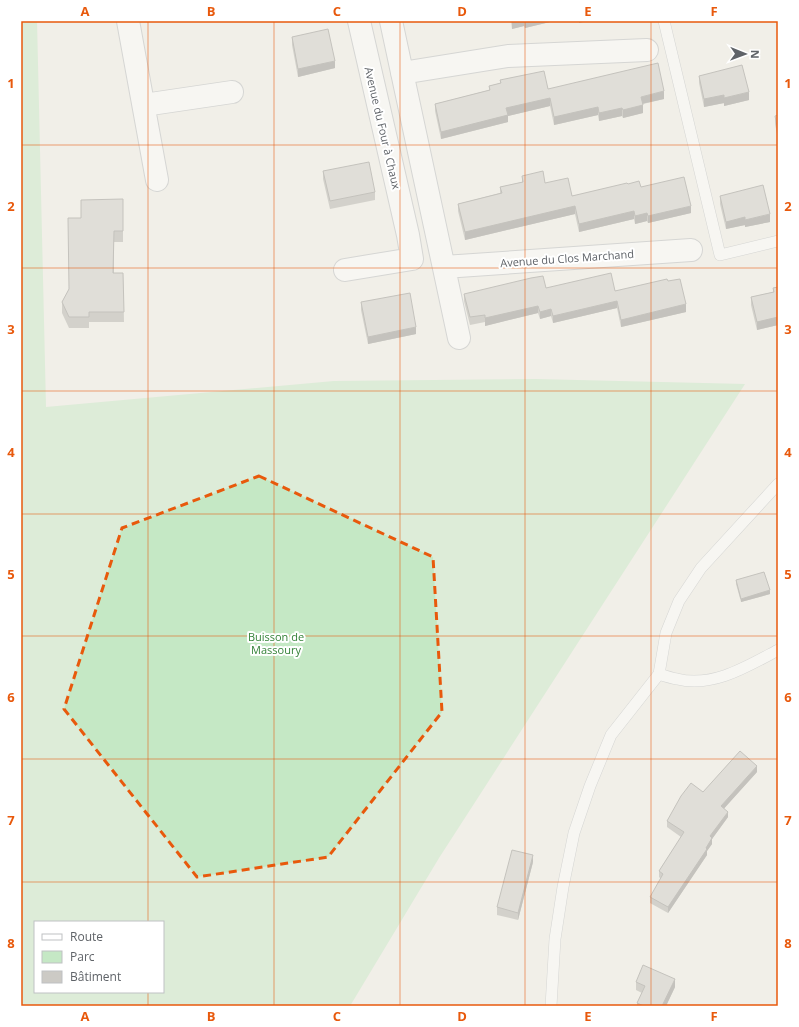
<svg xmlns="http://www.w3.org/2000/svg" width="799" height="1027" font-family="'Open Sans',sans-serif">
<style>
.green{fill:#c5e8c5;fill-rule:evenodd}
.lines{fill:none;stroke-linecap:round;stroke-linejoin:round}
.lane-casing{stroke:#b5b8bc;stroke-width:12}
.street-casing{stroke:#b5b8bc;stroke-width:24}
.lane{stroke:#fff;stroke-width:11}
.street{stroke:#fff;stroke-width:22}
.wall{fill:#afaea9}
.shaded-wall{fill:#8f8d8a}
.building{fill:#cccac5;stroke:#8f8d8a}
.marked{fill:none;stroke:#e8590c;stroke-width:3;stroke-dasharray:8 5;stroke-linejoin:round}
.grid{fill:none;stroke:#e8590c;stroke-width:1;stroke-opacity:0.55}
.labels{text-anchor:middle;dominant-baseline:central;stroke-width:4;stroke-linejoin:round;paint-order:stroke}
.street-label{font-size:11px;fill:#5f6368;stroke:#fff}
.park-label{font-size:11px;fill:#348238;stroke:#fff}
.neatline{fill:none;stroke:#e8590c;stroke-width:1.5}
.grid-label{font-size:13px;text-anchor:middle;font-weight:bold;fill:#e8590c}
</style>
<rect width="100%" height="100%" fill="#f1efe8"/>
<path class="green" d="M21 21H37L46 407 334 381 535 379 745 384 439 858 350 1006H21ZM35 922H163V992H35Z"/>
<g class="lines">
<defs>
<path id="lane" d="M664 21 720 255 778 241
M659 674 666 633 679 601 701 568 778 484
M551 1006 555 939 563 887 574 833 590 786 611 735 659 674C665 676 671 678 677 679 713 688 748 666 778 650"/>
<path id="street" d="M128 21 157 180
M391 21 459 338
M402 73 508 56 647 50
M144 105 232 92
M444 267 691 250
M345 270 412 259 408 235 359 21"/>
</defs>
<use href="#lane" class="lane-casing"/>
<use href="#street" class="street-casing"/>
<use href="#lane" class="lane"/>
<use href="#street" class="street"/>
</g>
<path class="wall" d="M511 21H554L525 28 524 26 512 29Z
M292 37 335 68 298 77 292 45Z
M699 76 749 100 724 106V103L704 107 699 83Z
M500 80 548 89 664 99 643 104V113L623 118 622 116 599 121 598 115 554 125 550 106 508 116V122L441 139 435 111V104L489 90V86L500 83Z
M778 115V139L775 124V116Z
M323 171 375 192V200L330 209 323 179Z
M522 176 545 183 572 196 628 184 641 187 691 213 648 223 647 221 635 224 634 219 579 232 575 214 465 240 458 211V204L500 193V187L522 182Z
M720 196 770 222 745 227V225L726 229 720 204Z
M123 199V242H114V273H123L124 322H89V328H69L62 313V302L69 289Z
M668 281 686 312 621 327 617 308 553 323 551 316 540 319 538 313 485 326V322L470 325 464 301V294L546 288 615 291Z
M778 287V325L757 330 751 305V297L773 292V288Z
M361 302 416 334 368 344 361 310Z
M736 580 770 594 741 602 736 584Z
M757 772 724 808 728 817 712 839V844L707 851V855L668 913 650 903V897L661 879 659 877V871L681 837 667 827V821L703 792Z
M533 862 518 920 497 915V907Z
M636 982 675 987 666 1006H637V1003L642 993 636 990Z"/>
<path class="shaded-wall" d="M512 21H524V26L512 29Z
M525 21H554L525 28Z
M579 21H587L579 23Z
M335 61V68L298 77V69Z
M664 91V99L641 104V97Z
M749 92V100L724 106V98Z
M724 95V103L704 107V99Z
M550 98V106L508 116V122L441 139V132L506 108Z
M643 105V113L623 118V110Z
M598 107V115L554 125V117Z
M622 108V116L599 121V113Z
M575 206V214L465 240V232Z
M691 206V213L648 223V216Z
M634 211V219L579 232V224Z
M647 213V221L635 224V216Z
M770 214V222L745 227V220Z
M745 217V225L726 229V222Z
M617 301V308L553 323V316Z
M686 304V312L621 327V320Z
M538 306V313L485 326V318Z
M551 309V316L540 319V312Z
M778 317V325L757 330V322Z
M416 327V334L368 344V337Z
M770 590V594L741 602V599Z
M757 766V772L721 812V806Z
M728 812V817L712 839V844L707 851V855L668 913V907L706 848 710 836Z
M533 855V862L518 920V913Z
M675 979V987L666 1006H662Z"/>
<path class="building" d="M328 29 335 61 298 69 292 37Z
M658 63 664 91 641 97 643 105 623 110 622 108 599 113 598 107 554 117 550 98 506 108 508 115 441 132 435 104 490 90 489 86 501 83 500 80 544 71 548 89Z
M742 65 749 92 724 98V95L704 99 699 76Z
M778 115V131L775 116Z
M369 162 375 192 330 201 323 171Z
M543 171 545 183 568 178 572 196 627 183 628 184 639 181 641 187 684 177 691 206 648 216 647 213 635 216 634 211 579 224 575 206 465 232 458 204 502 193 500 187 523 182 522 176Z
M763 185 770 214 745 220V217L726 222 720 196Z
M123 199V231H114L113 273H123L124 312H89V317H69L62 302 69 289 68 218H81V200Z
M611 273 615 291 667 279 668 281 680 279 686 304 621 320 617 301 553 316 551 309 540 312 538 306 485 318V315L470 317 464 294 531 278 543 276 546 288Z
M778 287V317L757 322 751 297 774 292 773 288Z
M410 293 416 327 368 337 361 302Z
M764 572 770 590 741 599 736 580Z
M740 751 757 766 721 806 728 812 710 836 712 838 706 848 707 849 668 907 650 897 663 874 659 871 684 832 667 821 681 796 691 783 703 792Z
M512 850 533 855 518 913 497 907Z
M643 965 675 979 662 1006H644L637 1003 645 986 636 982Z"/>
<path d="M0 0H799V1027H0ZM259 476 433 557 442 712 328 857 197 877 64 709 122 528Z" fill="#f1efe8" fill-opacity=".55" fill-rule="evenodd"/>
<path class="marked" d="M259 476 433 557 442 712 328 857 197 877 64 709 122 528Z"/>
<path class="grid" d="M148 21V922M274 21V1006M400 21V1006M525 21V1006M651 21V1006M21 145H778M21 268H778M21 391H778M21 514H778M21 636H778M21 759H778M21 882H778M148 992V1006"/>
<g class="labels">
<g class="street-label">
<text transform="translate(383 128) rotate(77)">Avenue du Four à Chaux</text>
<text transform="translate(567 258) rotate(-4)">Avenue du Clos Marchand</text>
</g>
<g class="park-label">
<text x="276" y="636">Buisson de<tspan x="276" dy="13">Massoury</tspan></text>
</g>
</g>
<rect width="799" height="1027" fill="none" stroke="#ffffff" stroke-width="44"/>
<rect x="34" y="921" width="130" height="72" fill="#ffffff" stroke="#bfc1c3"/>
<rect x="42" y="934" width="20" height="6" fill="#ffffff" stroke="#bfc1c3"/>
<text x="70" y="941" font-size="12" fill="#5f6368">Route</text>
<rect x="42" y="951" width="20" height="12" fill="#c5e8c5" stroke="#bfc1c3"/>
<text x="70" y="961" font-size="12" fill="#5f6368">Parc</text>
<rect x="42" y="971" width="20" height="12" fill="#cccac5" stroke="#bfc1c3"/>
<text x="70" y="981" font-size="12" fill="#5f6368">Bâtiment</text>
<g transform="translate(745 54) rotate(91)" stroke="#ffffff" stroke-width="3" paint-order="stroke">
<path d="M0-3L7 15L0 10L-7 15Z" fill="#5f6368"/>
<text y="-6" font-size="11" font-weight="bold" text-anchor="middle" fill="#5f6368">N</text>
</g>
<rect x="22" y="22" width="755" height="983" class="neatline"/>
<g class="grid-label">
<text x="85" y="16">A</text>
<text x="211" y="16">B</text>
<text x="337" y="16">C</text>
<text x="462" y="16">D</text>
<text x="588" y="16">E</text>
<text x="714" y="16">F</text>
<text x="11" y="88">1</text>
<text x="788" y="88">1</text>
<text x="11" y="211">2</text>
<text x="788" y="211">2</text>
<text x="11" y="334">3</text>
<text x="788" y="334">3</text>
<text x="11" y="457">4</text>
<text x="788" y="457">4</text>
<text x="11" y="579">5</text>
<text x="788" y="579">5</text>
<text x="11" y="702">6</text>
<text x="788" y="702">6</text>
<text x="11" y="825">7</text>
<text x="788" y="825">7</text>
<text x="11" y="948">8</text>
<text x="788" y="948">8</text>
<text x="85" y="1021">A</text>
<text x="211" y="1021">B</text>
<text x="337" y="1021">C</text>
<text x="462" y="1021">D</text>
<text x="588" y="1021">E</text>
<text x="714" y="1021">F</text>
</g>
</svg>
